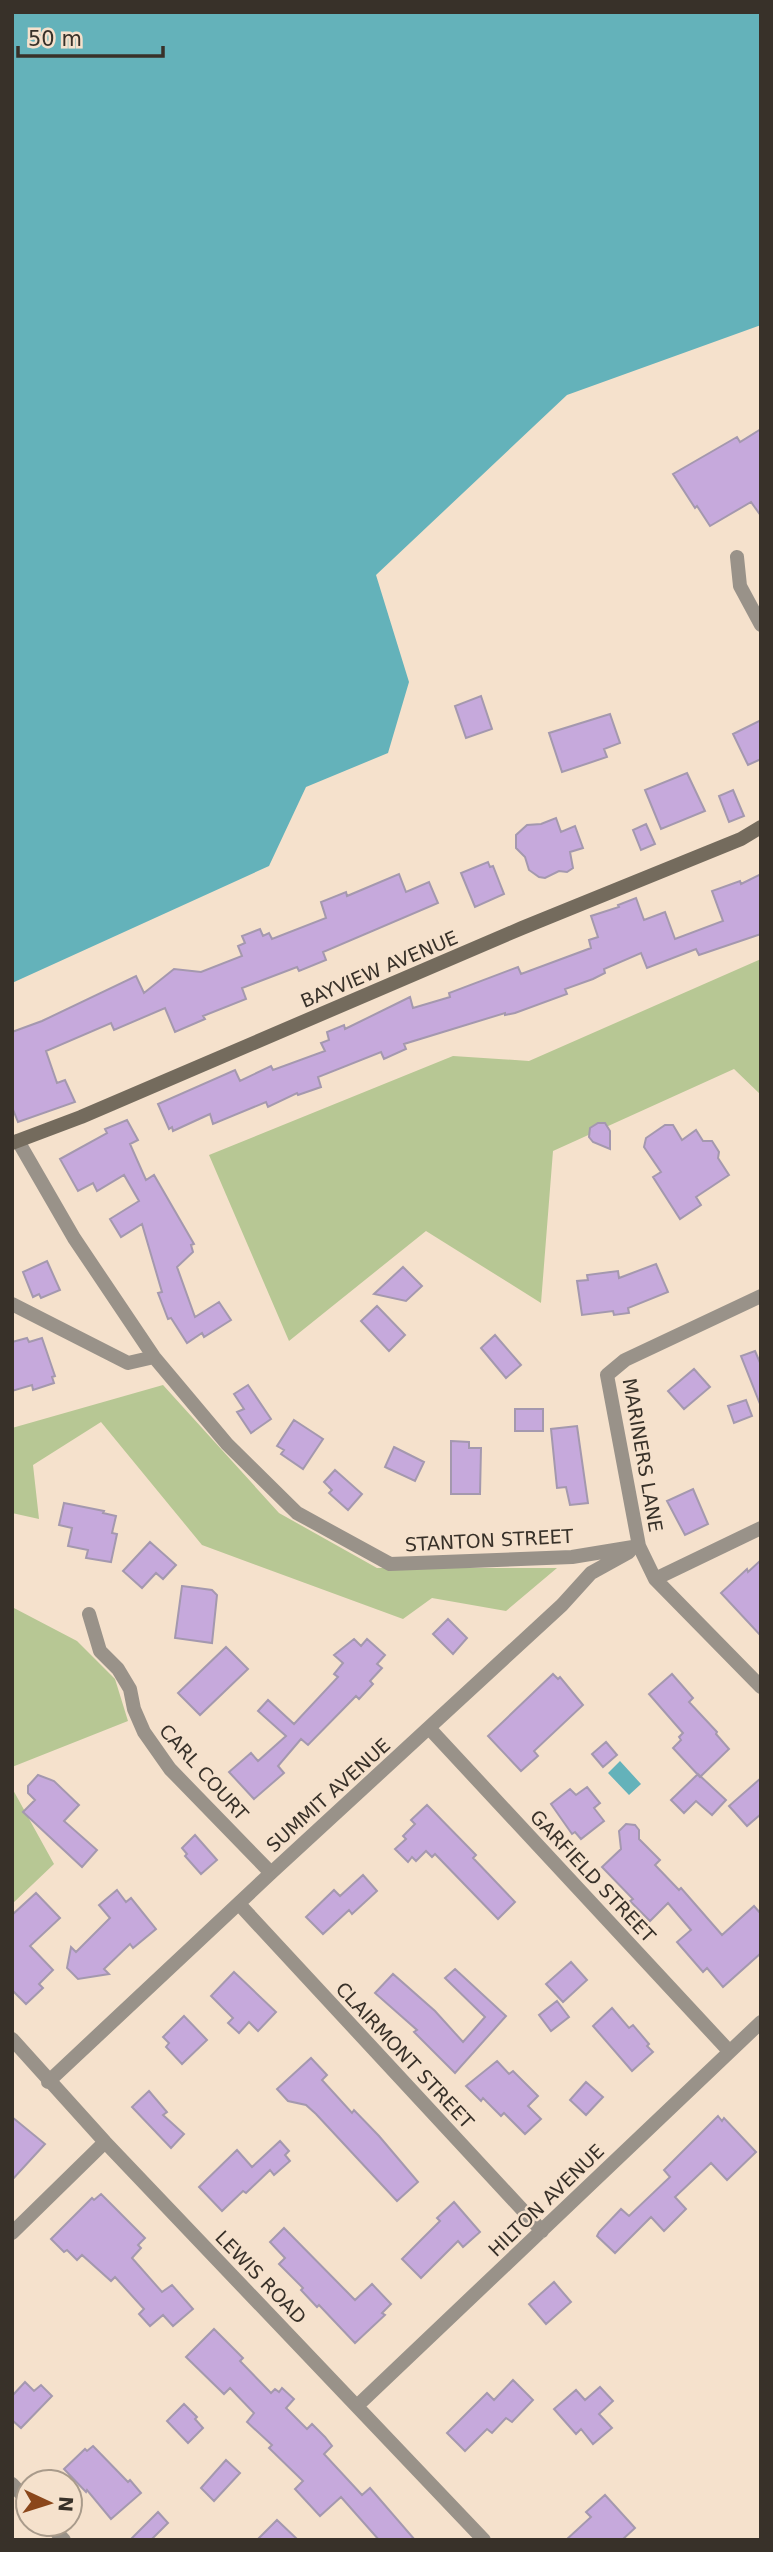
<svg xmlns="http://www.w3.org/2000/svg" width="773" height="2552" font-family="'DejaVu Sans',sans-serif">
<style>
.green{fill:#b7c794}
.water{fill:#64b2ba}
.building{fill:#c6a9dc;stroke:#a498ae;stroke-width:2}
.lines{fill:none;stroke-linecap:round;stroke-linejoin:round}
.street{stroke:#999289;stroke-width:14}
.secondary{stroke:#746b5d;stroke-width:14}
.labels{text-anchor:middle;dominant-baseline:central;stroke-width:5;stroke-linejoin:round;paint-order:stroke}
.street-label{font-size:19px;fill:#383129;stroke:#f5e1cc}
</style>
<rect width="100%" height="100%" fill="#f5e1cc"/>
<path class="green" d="M761 959V1095L734 1069 553 1151 541 1303 426 1231 289 1341 209 1155 453 1056 529 1061Z
M163 1385 279 1513 377 1568H557L506 1611 432 1598 403 1619 202 1545 101 1422 33 1465 39 1519 12 1513V1428Z
M12 1607 77 1641 115 1679 128 1721 12 1767Z
M12 1788 54 1864 12 1904Z"/>
<path class="water" d="M12 12H761V325L567 395 376 575 409 682 388 753 306 787 269 866 12 983Z
M620 1761 641 1784 629 1795 608 1773Z"/>
<path class="building" d="M761 429V516L751 502 710 526 697 506 695 508 673 474 737 437 740 442Z
M481 696 492 729 466 738 455 706Z
M610 714 620 743 604 749 607 757 562 772 549 733Z
M761 720V759L748 765 733 734Z
M687 773 705 811 661 829 645 790Z
M733 790 744 816 729 822 719 796Z
M556 818 561 832 575 826 583 848 570 852 573 868 567 872 559 871 545 878 539 877 529 870 525 857 516 848V835L527 825 541 824Z
M646 824 655 844 641 850 633 830Z
M488 862 490 867 493 866 504 894 475 907 461 873Z
M399 874 406 892 429 882 438 903 323 952 326 960 299 971 297 967 242 988 246 999 203 1016 205 1019 175 1032 165 1008 114 1030 111 1023 46 1051 57 1083 65 1080 75 1102 18 1122 12 1107V1032L42 1021 136 976 144 993 174 969 201 972 242 956 238 946 245 943 242 936 260 929 263 936 269 933 272 939 326 918 321 902 346 892 347 896Z
M761 874V934L699 955 696 949 647 968 641 953 604 969 605 973 593 979 565 989 567 994 515 1013 505 1015V1013L404 1044 406 1049 384 1059 381 1052 318 1077 321 1087 298 1095 297 1093 268 1107 266 1102 213 1124 210 1114 173 1131 172 1127 169 1129 158 1104 235 1070 240 1081 271 1066 273 1070 325 1051 321 1043 329 1040 327 1032 344 1025 345 1029 410 997 413 1008 450 997 449 993 518 967 521 974 591 948 589 940 598 937 591 916 619 907 618 905 636 898 644 920 665 912 675 939 723 921 712 891 740 881 741 884Z
M127 1120 138 1140 130 1144 146 1180 154 1175 194 1244 191 1245 193 1252 177 1267 195 1317 219 1302 231 1320 204 1337 202 1333 187 1343 171 1318 168 1319 158 1293 162 1292 142 1224 121 1237 110 1219 139 1201 124 1175 97 1191 93 1183 78 1191 60 1159 107 1133 105 1129Z
M598 1123H605L610 1131V1149L593 1142 589 1137 590 1128Z
M665 1125H673L682 1140 696 1130 703 1141H712L719 1152 718 1158 729 1175 696 1197 701 1205 680 1219 653 1177 661 1172 644 1147 646 1138Z
M47 1261 60 1290 41 1298 39 1294 33 1297 23 1272Z
M656 1264 668 1292 628 1308 629 1313 614 1315 613 1311 582 1315 577 1281 588 1280 587 1275 618 1271 619 1278Z
M403 1267 422 1286 406 1301 374 1294Z
M377 1306 405 1335 389 1351 361 1321Z
M495 1335 521 1365 506 1378 481 1348Z
M27 1338 29 1342 42 1338 55 1376 52 1377 54 1383 33 1390 32 1385 12 1391V1342Z
M755 1351 761 1365 760 1404 741 1356Z
M694 1369 710 1387 684 1409 668 1391Z
M248 1385 271 1419 251 1433 237 1412 244 1409 234 1394Z
M746 1400 752 1416 734 1423 728 1406Z
M515 1409H543V1431H515Z
M294 1420 323 1439 303 1469 281 1454 284 1450 277 1446Z
M577 1426 588 1503 570 1505 566 1487 557 1488 551 1429Z
M451 1441 469 1442V1448H481L480 1494H451Z
M394 1447 424 1462 415 1481 385 1467Z
M335 1470 362 1494 348 1510 329 1493 332 1490 324 1482Z
M693 1489 708 1524 685 1535 667 1501Z
M64 1503 104 1511 103 1513 116 1516 112 1533 117 1534 111 1562 86 1558 88 1550 68 1546 72 1528 59 1525Z
M150 1542 176 1565 163 1579 156 1573 142 1588 123 1571Z
M761 1560V1636L721 1593 747 1569 748 1572Z
M182 1586 212 1590 217 1595 212 1643 175 1638Z
M448 1619 467 1638 453 1654 433 1634Z
M354 1639 361 1646 367 1639 385 1655 377 1664 382 1668 370 1681 373 1684 359 1699 356 1696 308 1745 301 1739 278 1766 284 1773 254 1799 229 1772 251 1753 258 1761 286 1736 258 1711 268 1700 294 1724 338 1677 334 1674 343 1663 334 1655Z
M226 1647 248 1669 200 1715 178 1693Z
M553 1674 558 1679 560 1677 583 1705 534 1751 538 1756 521 1771 488 1736Z
M672 1674 693 1698 689 1702 717 1732 716 1734 729 1749 700 1777 673 1748 681 1740 679 1737 683 1733 649 1694Z
M606 1742 617 1755 603 1767 592 1754Z
M698 1774 726 1800 712 1815 696 1801 684 1813 671 1800Z
M38 1775 54 1781 79 1805 64 1821 97 1850 82 1867 23 1812 35 1800 28 1793V1786Z
M761 1778V1814L747 1826 729 1806Z
M587 1787 600 1803 594 1808 604 1821 581 1839 575 1832 572 1834 551 1804 570 1789 576 1795Z
M427 1805 476 1855 473 1858 515 1902 498 1919 435 1854 432 1857 426 1851 416 1861 412 1857 408 1862 395 1849 406 1839 403 1836 415 1824 411 1820Z
M626 1824 635 1825 639 1830V1839L660 1860 655 1865 679 1890 681 1888 722 1935 754 1906 761 1914V1953L723 1987 707 1968 703 1972 677 1942 691 1930 668 1903 650 1921 630 1901 633 1899 602 1867 621 1849 619 1831Z
M195 1835 217 1860 201 1874 185 1856 187 1854 182 1848Z
M363 1875 377 1891 352 1914 349 1910 323 1934 306 1917 334 1890 340 1896Z
M117 1890 126 1902 131 1898 156 1929 133 1948 130 1944 104 1969 109 1974 78 1979 67 1968 71 1947 76 1952 110 1918 99 1905Z
M36 1893 60 1918 30 1946 53 1970 39 1984 43 1988 26 2004 12 1990V1915Z
M571 1962 587 1980 563 2002 546 1984Z
M455 1969 506 2016 455 2073 414 2032 417 2030 375 1993 393 1974 435 2011 463 2042 485 2017 445 1978Z
M234 1972 276 2012 258 2031 249 2022 239 2033 228 2023 233 2018 211 1996Z
M557 2001 569 2017 551 2031 539 2015Z
M612 2008 629 2028 633 2025 649 2044 647 2046 653 2052 632 2071 593 2026Z
M184 2016 207 2040 182 2064 166 2047 169 2043 163 2037Z
M311 2058 327 2075 322 2080 352 2113 354 2110 379 2136 418 2182 397 2201 316 2114 306 2105 288 2101 277 2089Z
M497 2061 509 2074 513 2071 538 2096 528 2106 541 2119 525 2134 504 2113 501 2116 483 2098 481 2101 466 2086Z
M586 2082 603 2097 586 2115 570 2100Z
M149 2091 167 2112 163 2115 184 2134 171 2148 132 2107Z
M718 2116 722 2121 724 2118 756 2152 727 2180 711 2163 675 2197 686 2209 664 2231 651 2217 615 2253 597 2236 599 2232 621 2209 629 2216 670 2177 664 2170Z
M12 2117 45 2144 12 2180Z
M280 2141 289 2151 285 2155 290 2161 274 2175 270 2170 246 2193 243 2191 222 2211 199 2187 237 2150 252 2167Z
M101 2194 145 2238 138 2245 141 2248 132 2258 162 2292 172 2285 193 2309 173 2326 163 2315 150 2326 139 2314 144 2309 115 2277 111 2281 82 2255 77 2260 67 2250 64 2252 51 2239 92 2198 94 2200Z
M454 2202 480 2232 463 2247 458 2241 421 2278 402 2259 440 2221 437 2218Z
M284 2228 355 2300 372 2284 391 2304 382 2313 385 2315 355 2343 319 2305 317 2307 301 2290 303 2288 279 2264 285 2258 270 2242Z
M554 2282 571 2302 546 2324 529 2304Z
M214 2329 243 2358 240 2361 271 2393 275 2389 279 2392 282 2388 294 2399 286 2408 307 2429 312 2424 325 2437 332 2446 324 2454 362 2495 370 2488 415 2540H379L341 2497 320 2516 295 2489 303 2481 269 2448 272 2445 247 2422 254 2413 230 2388 224 2394 186 2357Z
M513 2380 533 2400 512 2422 506 2418 492 2433 487 2429 465 2451 447 2433 487 2393 494 2400Z
M25 2382 34 2391 41 2385 52 2396 21 2428 12 2420V2396Z
M600 2387 613 2401 599 2414 612 2428 593 2444 581 2429 576 2434 554 2409 576 2390 585 2400Z
M184 2404 197 2417 195 2419 203 2428 188 2443 167 2421Z
M93 2446 128 2482 130 2480 141 2493 111 2519 87 2490 86 2492 64 2469 85 2449 87 2451Z
M226 2460 240 2473 214 2501 201 2488Z
M605 2495 635 2528 622 2540H566L591 2517 586 2512Z
M158 2512 168 2523 151 2540H130Z
M277 2520 298 2540H257Z"/>
<g class="lines">
<path class="street" d="M737 557 740 586 761 625
M18 1141 74 1238 154 1357 227 1444 297 1513 390 1564 572 1557 639 1546
M761 1296 625 1360 607 1375 639 1546 655 1579 761 1687
M12 1304 128 1363 154 1357
M655 1579 761 1528
M89 1614 100 1651 118 1669 130 1689 134 1709 144 1732 170 1769 271 1873
M429 1728 729 2051
M239 1904 542 2231
M12 2039 105 2142 484 2540
M48 2082 271 1873 562 1605 591 1573 629 1552
M12 2233 105 2142
M357 2406 761 2022
M12 2484 28 2501
M49 2524 64 2540"/>
<path class="secondary" d="M12 1143 81 1117 522 928 741 839 761 827"/>
</g>
<g class="labels">
<g class="street-label">
<text transform="translate(379 969) rotate(-23)">BAYVIEW AVENUE</text>
<text transform="translate(643 1455) rotate(80)">MARINERS LANE</text>
<text transform="translate(489 1540) rotate(-3)">STANTON STREET</text>
<text transform="translate(204 1772) rotate(48)">CARL COURT</text>
<text transform="translate(328 1795) rotate(-42)">SUMMIT AVENUE</text>
<text transform="translate(593 1876) rotate(47)">GARFIELD STREET</text>
<text transform="translate(405 2055) rotate(47)">CLAIRMONT STREET</text>
<text transform="translate(546 2200) rotate(-44)">HILTON AVENUE</text>
<text transform="translate(261 2277) rotate(46)">LEWIS ROAD</text>
</g>
</g>
<rect width="773" height="2552" fill="none" stroke="#383129" stroke-width="28"/>
<g transform="translate(49 2503) rotate(94)"><circle r="33" fill="#f5e1cc" stroke="#a99b8b" stroke-width="2"/>
<path d="M0-5L12 26L0 18L-12 26Z" fill="#8b471b"/>
<text y="-10" font-size="19" font-weight="bold" text-anchor="middle" fill="#383129">N</text>
</g>
<path d="M18 46v10h145v-10" fill="none" stroke="#383129" stroke-width="3.5"/>
<text x="28" y="46" font-size="21" fill="#383129" stroke="#f5e1cc" stroke-width="5" paint-order="stroke">50 m</text>
</svg>
